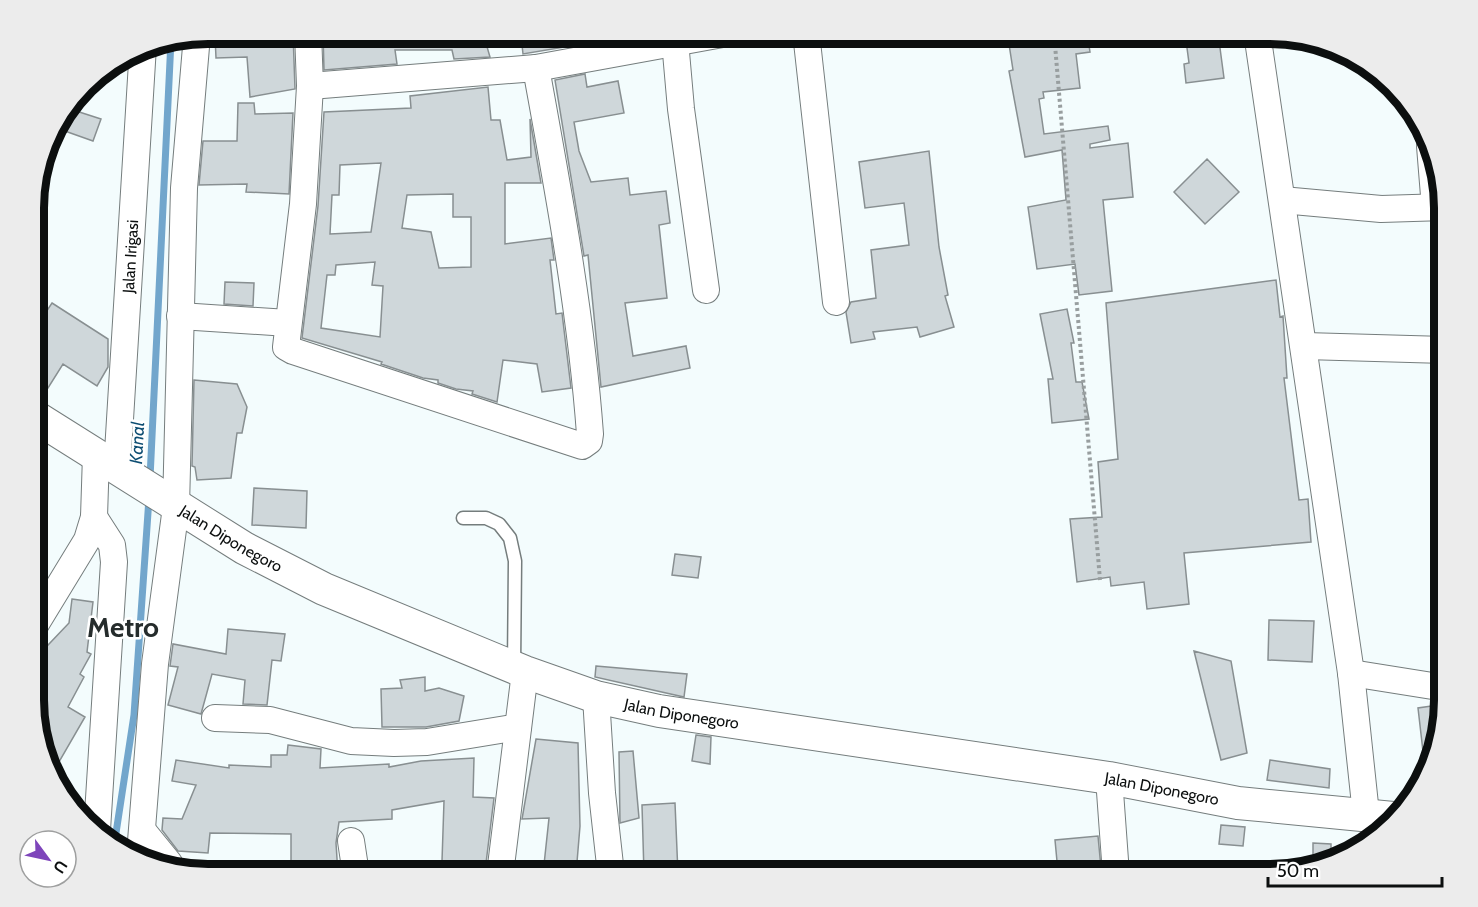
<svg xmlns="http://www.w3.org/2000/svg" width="1478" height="907" font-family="Cabin,sans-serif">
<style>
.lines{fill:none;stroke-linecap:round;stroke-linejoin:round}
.stream{stroke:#72a6cc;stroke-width:7}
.building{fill:#cfd7da;stroke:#888f91;stroke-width:1.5;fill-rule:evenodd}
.service-casing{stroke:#757d7d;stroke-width:15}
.minor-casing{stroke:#757d7d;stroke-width:28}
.tertiary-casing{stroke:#757d7d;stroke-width:34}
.path{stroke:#989e9f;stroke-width:4;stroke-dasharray:3 3;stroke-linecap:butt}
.service{stroke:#fff;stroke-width:12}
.minor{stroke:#fff;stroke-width:26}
.tertiary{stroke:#fff;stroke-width:32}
.labels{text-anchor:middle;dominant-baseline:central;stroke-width:5;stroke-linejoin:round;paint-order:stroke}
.street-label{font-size:16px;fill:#0c0f0f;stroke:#fff}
.water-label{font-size:18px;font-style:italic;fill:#0b4c71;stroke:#fff}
.town-label{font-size:28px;font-weight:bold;fill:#252c2c;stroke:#fff}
.rim{fill:none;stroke:#0c0f0f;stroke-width:8}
</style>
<rect width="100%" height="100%" fill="#f3fcfd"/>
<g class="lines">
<path class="stream" d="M150 478 171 40
M114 846 134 715 149 498"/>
</g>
<path class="building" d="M274 33H293L295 89 250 97 247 57 216 58 215 36Z
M323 33H483L490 57 454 59 452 50H395L397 64 324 70Z
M527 33H624V37L523 54 522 45 529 43Z
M1057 33H1087L1090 52 1076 54 1080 88 1043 92 1044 98 1039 99 1044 134 1108 126 1110 140 1090 144V148L1128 143 1133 197 1103 200 1112 291 1079 295 1075 264 1037 269 1028 207 1066 200 1062 150 1025 157 1009 71 1013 70 1009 44 1058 35Z
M1185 33H1218L1224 78 1186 83 1184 64 1189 63Z
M585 74 587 87 618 81 624 113 574 122 579 151 591 182 628 178 630 195 666 191 670 223 659 225 667 298 625 303 633 356 686 346 690 368 601 387 588 255 584 256 555 80Z
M488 87 491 120H500L507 160 531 157 530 119 541 183H505V244L551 238 554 260H550L556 314 562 313 571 388 542 392 537 364 503 360 497 402 472 394 473 391 456 389 438 383V380L423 378 381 364 382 362 302 338 318 206 324 112 411 108 410 96ZM381 163 371 232 330 234 332 195H339L340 165ZM453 194V217H471V267L439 268 431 232 402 228 407 195ZM375 262 372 285 383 286 380 337 321 328 327 275H335L336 265Z
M238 103H254L255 114 293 113 289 194 246 192 247 184 199 185 203 141H237Z
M70 109 101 119 93 141 62 130Z
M929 151 939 247 948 295 945 296 954 327 920 337 917 327 873 332 875 339 851 343 846 312 851 302 876 298 871 250 909 245 904 203 865 208 859 162Z
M1207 159 1239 192 1205 224 1174 192Z
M1276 280 1280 317 1283 316 1287 378H1284L1299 500 1308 499 1311 542 1184 553 1189 604 1147 609 1144 582 1111 586 1110 577 1077 582 1070 519 1102 517 1098 462 1118 459 1106 303Z
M225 282 254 283 253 306 224 304Z
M52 303 108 339V367L97 386 63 364 48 388 34 380V330Z
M1067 309 1074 343H1071L1076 382H1082L1089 419 1052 423 1048 379H1053L1040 314Z
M194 380 237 384 247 407 242 433H237L231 478 197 480 195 467 192 466Z
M254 488 307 491 306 528 252 525Z
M675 554 701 557 698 578 672 575Z
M72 599 93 602 87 652 91 654 80 674 84 677 68 707 85 717 52 774 34 722V642L40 641 48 645 69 623Z
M1269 620 1314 621 1312 662 1268 660Z
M228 629 285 634 281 661 272 660 267 705 243 704 245 680 212 674 201 714 168 705 178 667 170 666 173 644 226 654Z
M1194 651 1231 661 1247 753 1221 760Z
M596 666 687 674 684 697 595 677Z
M425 677V691L439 688 464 696 459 721 426 727H382L381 689 402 688 400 680Z
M1445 704V711L1425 769 1418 708Z
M696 735 711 737 710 764 692 761Z
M536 739 578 743 580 826 576 874H543L549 818 522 819Z
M288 745 321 749 320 768 389 764V767L421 761 474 758 473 797 494 798 486 863 442 861 444 801 392 810V819L339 822 336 843 338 874H301L300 867H291V834L210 833 208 853 178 851 162 830 163 818 182 819 196 785 172 781 176 760 229 768V765L271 767V755H287Z
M633 751 639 818 620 823 619 752Z
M1270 760 1330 769 1329 788 1267 780Z
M675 803 678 874H644L642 805Z
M1221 825 1245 827 1243 846 1219 844Z
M1098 836 1101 868 1058 872 1055 840Z
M1313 843 1331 844V859L1313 864Z"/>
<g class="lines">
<defs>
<path id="service" d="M463 518H486L499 524 510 538 515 561 514 667"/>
<g id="minor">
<path d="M308 33 310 86 303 204 286 347 293 351 582 446 589 441 590 434C581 311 558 190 536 68"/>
<path d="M806 33 836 302"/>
<path d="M1257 33 1351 673 1366 814"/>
<path d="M675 41 681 109 706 290"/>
<path d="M310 86 536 68 728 33"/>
<path d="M1430 146 1435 208"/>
<path d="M1282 200 1381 209 1445 207"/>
<path d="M180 316 288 323"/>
<path d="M1305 346 1445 350"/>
<path id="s1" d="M117 468 143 46"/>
<path d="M94 517 112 545 114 562 97 830"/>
<path d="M34 627 87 540 94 517 96 455"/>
<path d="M1351 673 1445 688"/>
<path d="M596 697 602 793 611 874"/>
<path d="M215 718 270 720 351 741 394 743 427 742 518 727"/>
<path d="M1109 778 1116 874"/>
<path d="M143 831 169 863"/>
<path d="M351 841 356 874"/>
<path d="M140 854 155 664 176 507 184 188 197 35"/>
<path d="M500 874 525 672"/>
</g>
<g id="tertiary">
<path id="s2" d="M34 416 244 548 324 589 525 672 596 697 659 711 1109 778 1238 803 1393 818"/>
</g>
</defs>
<use href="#service" class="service-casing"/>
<use href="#minor" class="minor-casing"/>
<use href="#tertiary" class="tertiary-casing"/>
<path class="path" d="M1054 33 1100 580"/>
<use href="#service" class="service"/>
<use href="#minor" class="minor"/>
<use href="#tertiary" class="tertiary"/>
</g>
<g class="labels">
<g class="street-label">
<text stroke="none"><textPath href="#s1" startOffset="212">Jalan Irigasi</textPath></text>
<text stroke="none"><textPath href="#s2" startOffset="232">Jalan Diponegoro</textPath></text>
<text stroke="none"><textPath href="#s2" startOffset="718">Jalan Diponegoro</textPath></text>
<text stroke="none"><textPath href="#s2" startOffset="1204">Jalan Diponegoro</textPath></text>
</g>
<g class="water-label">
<text transform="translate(137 443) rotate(-87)">Kanal</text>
</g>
<g class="town-label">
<text x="123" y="627">Metro</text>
</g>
</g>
<path d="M0 0H1478V907H0ZM208 44H1270A164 164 0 0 1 1434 208V700A164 164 0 0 1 1270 864H208A164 164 0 0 1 44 700V208A164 164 0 0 1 208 44Z" fill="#ececec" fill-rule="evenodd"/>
<path class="rim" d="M208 44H1270A164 164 0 0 1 1434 208V700A164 164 0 0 1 1270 864H208A164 164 0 0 1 44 700V208A164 164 0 0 1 208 44Z"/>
<g transform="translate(48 859) rotate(123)"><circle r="28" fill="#ffffff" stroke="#9e9f9f" stroke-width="1.5"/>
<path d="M0-4.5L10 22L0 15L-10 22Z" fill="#7e45bb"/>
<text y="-9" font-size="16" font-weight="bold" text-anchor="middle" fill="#0c0f0f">U</text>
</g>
<path d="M1268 877v9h174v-9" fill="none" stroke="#0c0f0f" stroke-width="3"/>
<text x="1277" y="877" font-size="18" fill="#0c0f0f" stroke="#ffffff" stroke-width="4.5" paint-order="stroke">50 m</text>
</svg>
